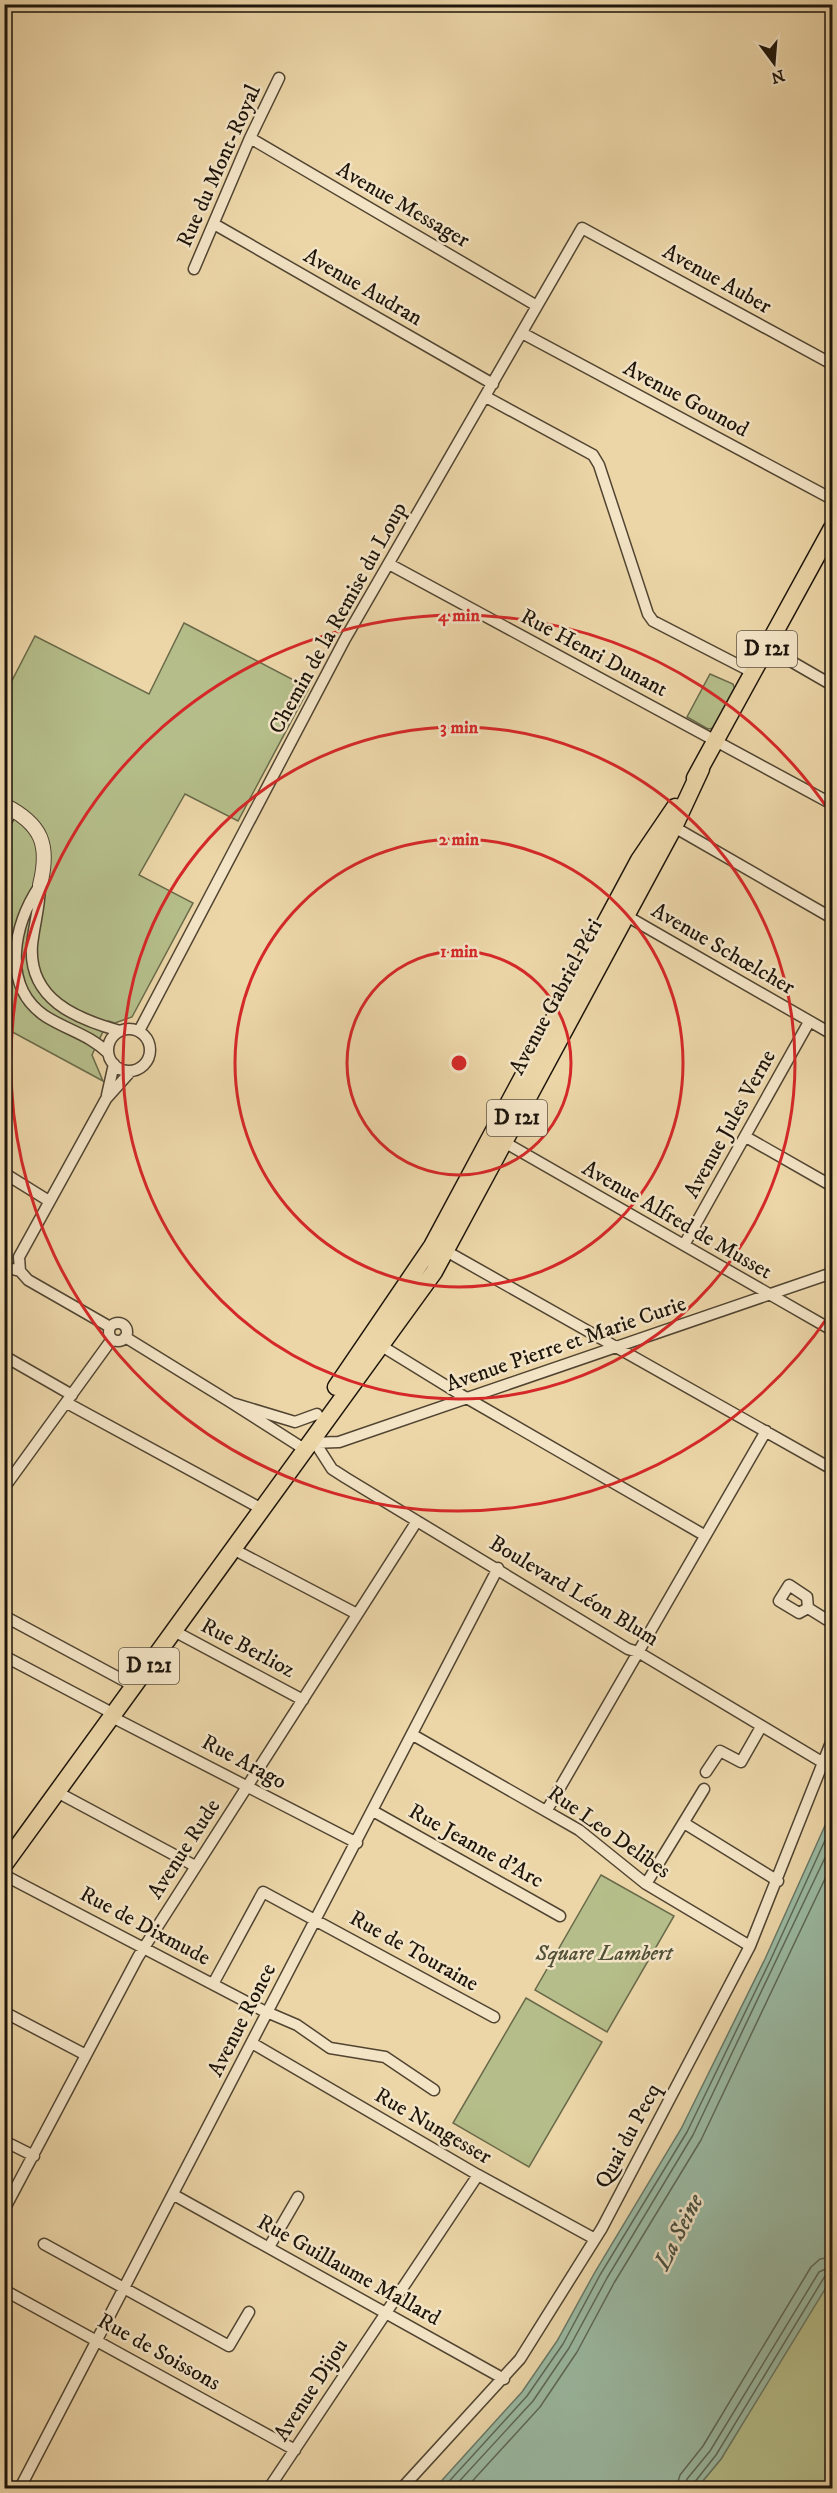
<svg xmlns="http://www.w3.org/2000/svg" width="837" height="2493" font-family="'IM FELL DW Pica',serif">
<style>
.green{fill:#b5be8a;stroke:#696a4a;stroke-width:1.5}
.water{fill:#9abaa3;stroke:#687866;stroke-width:1.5}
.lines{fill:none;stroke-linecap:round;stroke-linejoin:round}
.shore{stroke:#5c6857;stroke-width:1.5}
.minor-casing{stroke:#514532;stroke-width:13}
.tertiary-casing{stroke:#514532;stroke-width:16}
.primary-casing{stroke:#1d150b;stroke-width:19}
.minor{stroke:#f3e4c6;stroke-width:10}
.tertiary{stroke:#f3e4c6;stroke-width:14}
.primary{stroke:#ecd6a8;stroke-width:16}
.ring{fill:none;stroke:#d62828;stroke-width:3}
.labels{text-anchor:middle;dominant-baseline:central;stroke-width:5;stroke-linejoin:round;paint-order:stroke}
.shield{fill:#f3e4c6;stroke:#5d5343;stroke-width:1.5}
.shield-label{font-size:21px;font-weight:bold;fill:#1d150b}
.street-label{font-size:22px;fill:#1d150b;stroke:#f3e4c6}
.park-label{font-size:22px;font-style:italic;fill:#525037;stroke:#f3e4c6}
.water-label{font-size:24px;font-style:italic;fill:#494f40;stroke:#f3e4c6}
.centre{fill:#d62828;stroke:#f3e4c6;stroke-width:3}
.ring-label{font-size:18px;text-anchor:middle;font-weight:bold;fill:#d62828;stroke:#f3e4c6;stroke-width:5;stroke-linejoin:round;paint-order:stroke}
</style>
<rect width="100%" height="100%" fill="#ecd6a8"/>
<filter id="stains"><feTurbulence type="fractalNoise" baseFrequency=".00333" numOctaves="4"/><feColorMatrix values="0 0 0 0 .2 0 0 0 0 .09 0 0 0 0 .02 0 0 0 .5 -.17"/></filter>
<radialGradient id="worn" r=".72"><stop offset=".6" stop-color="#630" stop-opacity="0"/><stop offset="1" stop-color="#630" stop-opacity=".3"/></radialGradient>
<path class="green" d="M184 623 309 688 238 821 185 794 139 875 193 903 132 1017 115 1023 108 1021 92 1055 103 1081 5 1028 4 696 35 636 149 694Z
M710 674 733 684 735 690 714 728 708 729 687 717Z
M601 1875 674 1916 607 2032 535 1990Z
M526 1998 602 2042 529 2167 453 2123Z
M832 2274V2488H697L721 2459Z"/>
<path class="water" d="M832 1810V2274L827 2286 721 2459 697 2488H435L522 2392 557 2341 595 2272 681 2129 765 1959Z"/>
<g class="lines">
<path class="shore" d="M443 2488 527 2396 563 2344 600 2275 687 2132 770 1961 832 1825
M453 2488 533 2401 569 2348 607 2278 693 2135 832 1843
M466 2488 540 2407 577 2352 614 2283 701 2140 832 1864
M676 2488 680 2475 703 2446 811 2267 820 2259 832 2257
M685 2488 687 2479 710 2451 819 2272 832 2266
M693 2488 694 2483 716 2455 825 2276 832 2273"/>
<defs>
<path id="minor" d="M250 138 537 306
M214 224 493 384
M194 269 250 138 279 78
M522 333 832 499
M486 397 593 455 599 465 648 614 653 621 754 673
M389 564 832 804
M768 648 832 685
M4 825 13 809
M674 827 832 918
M40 885C14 924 0 985 45 1016 67 1030 90 1035 108 1053
M40 885C40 906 34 925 32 945 28 999 76 1019 120 1031
M625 915 832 1034
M108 1050a21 21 0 1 1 42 0a21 21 0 1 1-42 0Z
M139 1031 345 639 582 228 832 364
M107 1095 114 1064
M746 1137 832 1186
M504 1142 832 1330
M4 1173 49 1201
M684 1245 809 1022
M446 1251 832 1469
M4 1267 20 1271 28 1280 110 1327
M20 1271 19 1257 106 1099 131 1071
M109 1332a9 9 0 1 1 18 0a9 9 0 1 1-18 0Z
M125 1337 232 1403
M380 1345 458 1393 704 1535
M4 1356 72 1395
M67 1403 262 1509
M317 1414 295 1422 232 1403 301 1447 311 1443 339 1442 832 1273
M316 1444 332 1469 346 1478 628 1649 638 1652 822 1762
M4 1488 112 1339
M233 1549 357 1614
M789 1585 807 1597 808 1608 799 1613 779 1601Z
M808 1608 832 1623
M4 1616 134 1686
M174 1631 303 1700
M4 1656 114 1714
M112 1717 357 1843
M413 1735 579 1830 646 1884 750 1946
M706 1772 720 1751 741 1762 761 1727
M57 1792 195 1866
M547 1810 766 1431
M373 1811 560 1916
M684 1823 778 1881
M4 1875 262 2010 297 2025 330 2048 385 2057 434 2090
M646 1884 704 1789
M213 1984 263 1892 494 2017
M4 2012 86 2055
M252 2043 478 2175 595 2239
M4 2141 34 2156
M174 2195 504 2379
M4 2210 138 1957 417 1521
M44 2244 229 2346 249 2312
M269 2247 298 2197
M4 2290 295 2450
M20 2488 498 1568
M269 2488 478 2175
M402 2488 520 2359 602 2228 750 1946 832 1740"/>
<path id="tertiary" d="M4 805C42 824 50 845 40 885"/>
<path id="primary" d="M695 778 832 528
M336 1387 432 1246 639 860 675 807
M4 1865 434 1272 674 827 701 769"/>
</defs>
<use href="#minor" class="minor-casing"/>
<use href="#tertiary" class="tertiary-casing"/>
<use href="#primary" class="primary-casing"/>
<use href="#minor" class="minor"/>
<use href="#tertiary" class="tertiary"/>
<use href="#primary" class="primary"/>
</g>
<g class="ring">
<circle cx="459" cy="1063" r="112"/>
<circle cx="459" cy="1063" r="224"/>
<circle cx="459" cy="1063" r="336"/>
<path d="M830 1314A448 448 0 1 1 830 812"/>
</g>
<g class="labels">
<g class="shield">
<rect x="737" y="631" width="60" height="36" rx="4.5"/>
<rect x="487" y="1100" width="60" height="36" rx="4.5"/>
<rect x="119" y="1648" width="60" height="36" rx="4.5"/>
</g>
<g class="shield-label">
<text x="767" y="649">D 121</text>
<text x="517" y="1118">D 121</text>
<text x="149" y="1666">D 121</text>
</g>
<g class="street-label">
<text transform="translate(219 166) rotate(-66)">Rue du Mont-Royal</text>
<text transform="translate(403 205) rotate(30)">Avenue Messager</text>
<text transform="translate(717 279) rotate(29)">Avenue Auber</text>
<text transform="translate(363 287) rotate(30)">Avenue Audran</text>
<text transform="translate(686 399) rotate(28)">Avenue Gounod</text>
<text transform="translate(338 618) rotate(-61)">Chemin de la Remise du Loup</text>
<text transform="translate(594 653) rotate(28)">Rue Henri Dunant</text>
<text transform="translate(723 949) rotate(30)">Avenue Schœlcher</text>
<text transform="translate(556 997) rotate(-62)">Avenue Gabriel Péri</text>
<text transform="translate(730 1124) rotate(-61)">Avenue Jules Verne</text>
<text transform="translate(677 1220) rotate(30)">Avenue Alfred de Musset</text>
<text transform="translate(566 1344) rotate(-19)">Avenue Pierre et Marie Curie</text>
<text transform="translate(574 1591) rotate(31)">Boulevard Léon Blum</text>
<text transform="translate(248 1648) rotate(28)">Rue Berlioz</text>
<text transform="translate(244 1762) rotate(28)">Rue Arago</text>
<text transform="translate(609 1832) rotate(35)">Rue Leo Delibes</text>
<text transform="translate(476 1846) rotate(29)">Rue Jeanne d'Arc</text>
<text transform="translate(184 1849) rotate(-57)">Avenue Rude</text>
<text transform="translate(145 1926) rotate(28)">Rue de Dixmude</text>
<text transform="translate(414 1951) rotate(29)">Rue de Touraine</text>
<text transform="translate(242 2020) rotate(-63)">Avenue Ronce</text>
<text transform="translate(433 2126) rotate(30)">Rue Nungesser</text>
<text transform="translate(628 2136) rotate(-62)">Quai du Pecq</text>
<text transform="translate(349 2270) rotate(29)">Rue Guillaume Mallard</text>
<text transform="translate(159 2352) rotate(29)">Rue de Soissons</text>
<text transform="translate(311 2390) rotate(-57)">Avenue Dijou</text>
</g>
<g class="park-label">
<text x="604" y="1953">Square Lambert</text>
</g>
<g class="water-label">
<text transform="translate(679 2232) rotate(-63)">La Seine</text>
</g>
</g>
<circle cx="459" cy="1063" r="9" class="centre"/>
<g class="ring-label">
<text x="459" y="621">4 min</text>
<text x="459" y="733">3 min</text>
<text x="459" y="845">2 min</text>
<text x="459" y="957">1 min</text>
</g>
<rect width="837" height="2493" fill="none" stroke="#ecd6a8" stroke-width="24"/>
<rect x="6" y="6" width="825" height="2481" fill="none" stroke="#1d150b" stroke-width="3"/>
<rect x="12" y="12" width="813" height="2469" fill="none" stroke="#1d150b" stroke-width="1.5"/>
<g transform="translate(774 63) rotate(164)" stroke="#f3e4c6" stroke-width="4.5" paint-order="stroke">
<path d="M0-4.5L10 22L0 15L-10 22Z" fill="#1d150b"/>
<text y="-9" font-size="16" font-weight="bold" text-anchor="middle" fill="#1d150b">N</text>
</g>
<rect width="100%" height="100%" filter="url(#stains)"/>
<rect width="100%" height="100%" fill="url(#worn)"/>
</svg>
